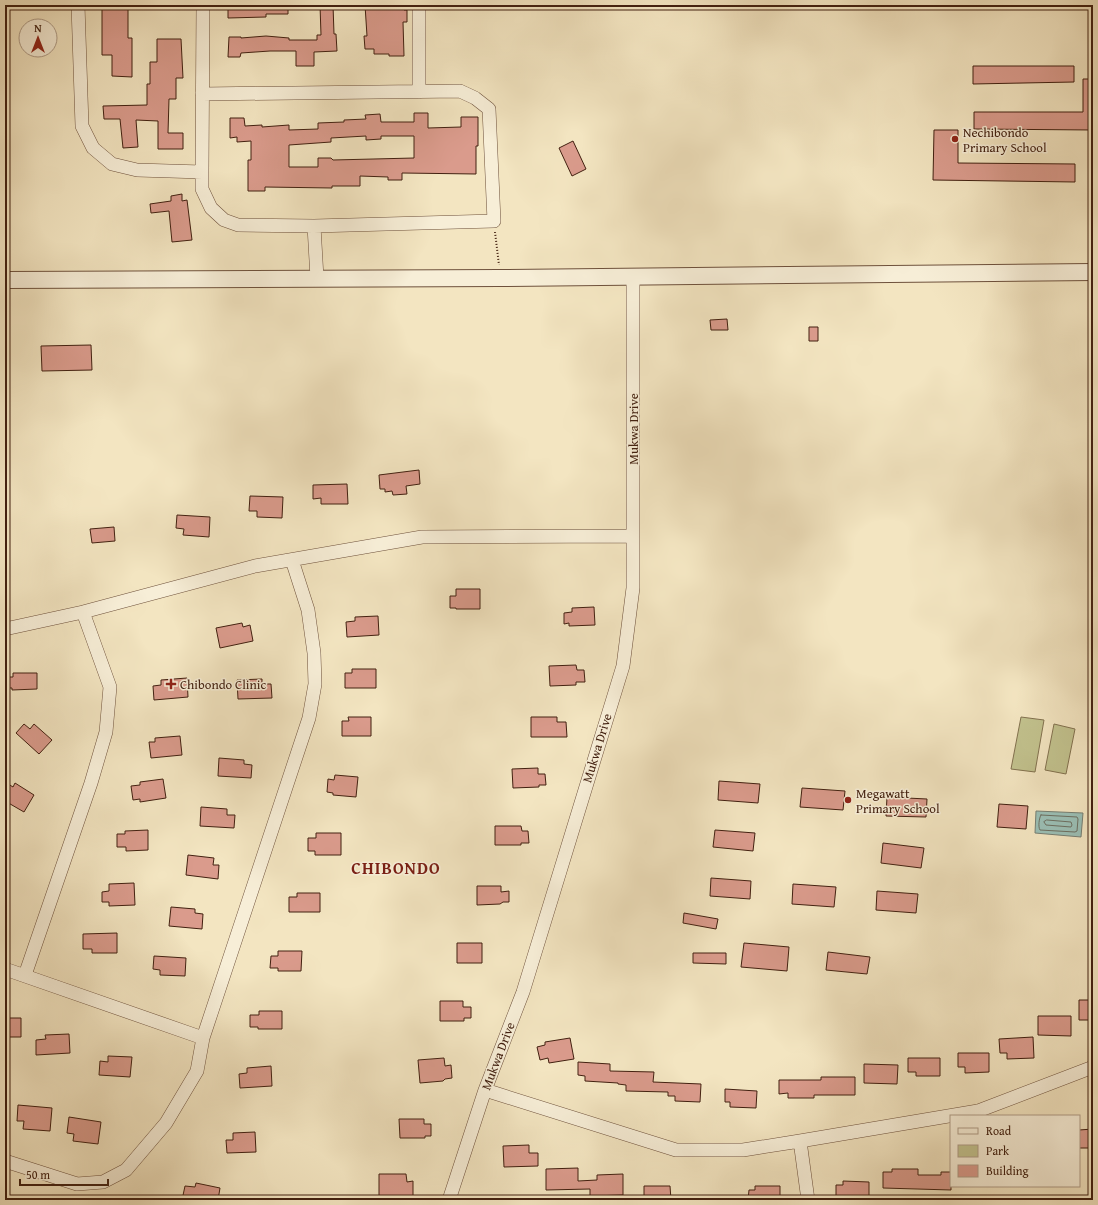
<svg xmlns="http://www.w3.org/2000/svg" width="1098" height="1205" font-family="'Gentium Book Plus',serif">
<style>
.green{fill:#c2c28e;stroke:#82714f}
.water{fill:#9bbfb5;stroke:#777f73}
.lines{fill:none;stroke-linecap:round;stroke-linejoin:round}
.shore{stroke:#6e7062;stroke-width:1}
.building{fill:#da9b8c;stroke:#422010;fill-rule:evenodd}
.minor-casing{stroke:#6e513c;stroke-width:14}
.tertiary-casing{stroke:#6e513c;stroke-width:18}
.path{stroke:#422010;stroke-width:2;stroke-dasharray:1 2;stroke-linecap:butt}
.minor{stroke:#f7eed7;stroke-width:13}
.tertiary{stroke:#f7eed7;stroke-width:16}
.poi-dot{fill:#8f2418;stroke:#f7eed7;stroke-width:1.5}
.labels{text-anchor:middle;dominant-baseline:central;stroke-width:3;stroke-linejoin:round;paint-order:stroke}
.poi-label{font-size:13px;fill:#422010;stroke:#f7eed7;text-anchor:start}
.street-label{font-size:13px;fill:#422010;stroke:#f7eed7}
.district-label{font-size:17px;font-weight:bold;letter-spacing:1px;fill:#7a1f14;stroke:#f7eed7}
</style>
<rect width="100%" height="100%" fill="#f3e5c1"/>
<filter id="stains"><feTurbulence type="fractalNoise" baseFrequency=".005" numOctaves="4"/><feColorMatrix values="0 0 0 0 .2 0 0 0 0 .09 0 0 0 0 .02 0 0 0 .5 -.17"/></filter>
<radialGradient id="worn" r=".72"><stop offset=".6" stop-color="#630" stop-opacity="0"/><stop offset="1" stop-color="#630" stop-opacity=".3"/></radialGradient>
<path class="green" d="M1021 717 1044 720 1035 772 1011 769Z
M1054 724 1075 729 1066 774 1045 770Z"/>
<path class="water" d="M1036 811 1083 813 1081 837 1035 833Z"/>
<g class="lines">
<path class="shore" d="M1041 815 1077 817 1078 819 1077 831 1075 832 1040 830C1038 827 1039 818 1041 815Z
M1047 820 1071 822 1072 825 1071 827 1046 825 1044 822Z"/>
</g>
<path class="building" d="M102 5H128V38H132V77L112 76V55H102Z
M228 5H288V14H266V17L228 18Z
M320 5H333L334 34H336L337 51 314 52V66H296V51H270L241 53 240 57H228L229 37H241V38L266 36 289 38V40H317V35H321Z
M365 5H404V10H407V22H403L404 56H389V54H374V49H365L364 36H367Z
M157 39H181L183 78H176V99H169L168 133H183V149H158V121L136 120 138 147 123 148 120 119H104L103 106 147 105V84H150V62H157Z
M973 66H1074V82L973 84Z
M1083 79H1093V130L974 129V112H1083Z
M414 113H428V128L461 127V117H478V146H476V174L402 173V180H388V177L360 176V186H332V188L265 187V191H248V160H251V141L237 142V137L230 138V118H244L245 126 262 125V127L289 125V130L318 129V123L344 122V120L366 119 365 115 380 114 381 122H414ZM366 136V140L381 139V136H414V158L333 160 331 158H318V167H289V145L331 142V138Z
M934 130H958V163L1075 164V182L933 180Z
M573 141 586 169 572 176 559 148Z
M182 194V201L187 200 192 240 172 242 169 211 151 213 150 204 171 201V196Z
M727 319 728 330H711L710 320Z
M809 327H818V341H809Z
M91 345 92 370 42 371 41 346Z
M419 470 420 484 406 486 407 494 393 495 392 491 385 492V489H380L379 475Z
M347 484 348 504H321V498L313 499V485Z
M250 496 283 497 282 518 257 517V511H249Z
M177 515 210 517 209 537 183 535 184 529 176 528Z
M114 527 115 541 92 543 90 529Z
M456 589H480V609H456V608H450V596H456Z
M594 607 595 625 569 626V623L564 624V613L572 612V608Z
M378 616 379 635 347 637 346 622 355 621V617Z
M242 623 243 627 250 625 253 641 220 648 216 628Z
M576 665 577 670H584L585 682H576V685L550 686 549 666Z
M352 669H376V688H345V673H352Z
M13 673H37V689L12 690V688H5V677H13Z
M187 678 188 697 154 700 153 686 161 685V680Z
M262 679V684H271L272 698 238 699 237 680Z
M348 717H371V736H342V721H349Z
M531 717H557V722H566L567 737H531Z
M24 724 30 729 34 724 52 740 39 754 16 733Z
M180 736 182 755 151 758 149 742H155V738Z
M219 758 244 760V764L252 765 251 778 218 776Z
M538 768V774H545L546 785H539V787L513 788 512 769Z
M335 775 358 777 356 797 333 795V793L327 792 328 779 334 780Z
M163 779 166 798 140 802V799L133 800 131 786 140 785V782Z
M719 781 760 784 758 803 718 800Z
M5 782 13 787 15 783 34 795 24 812 5 801Z
M802 788 845 791 843 810 800 807Z
M887 797 927 799 926 817 886 816Z
M999 804 1028 806 1026 829 997 827Z
M201 807 227 809V815H235L234 828 200 826Z
M495 826H521L522 831H528L529 843H521V845H495Z
M148 830V850L126 851V847H117V834H125V831Z
M715 830 755 833 753 851 713 847Z
M316 833H341V855H315V851H308V838H316Z
M883 843 924 848 921 868 881 863Z
M188 855 214 858 213 865H219L218 879 186 875Z
M711 878 751 881 750 899 710 896Z
M134 883 135 905 109 906V902H102V892L109 891V884Z
M793 884 836 887 834 907 792 904Z
M477 886H501V892L509 891V902H503L500 904 477 905Z
M877 891 918 894 916 913 876 910Z
M297 893H320V912H289V897H297Z
M171 907 195 909V913L203 914 202 929 169 926Z
M684 913 718 919 716 929 683 923Z
M117 933V953H92V949H83V934Z
M457 943H482V963H457Z
M744 943 789 947 787 971 741 967Z
M278 951H302L301 971H278V968H270L271 956H278Z
M828 952 870 957 867 974 826 970Z
M693 953H726V964L693 963Z
M154 956 186 958 185 976 160 975V970L153 969Z
M1079 1000H1093V1020H1079Z
M440 1001H463V1007H471V1018H464V1021H440Z
M259 1011H282V1029H258V1027H250V1015H259Z
M1038 1016H1071V1036L1038 1035Z
M5 1018H21V1037H5Z
M69 1034 70 1053 36 1055V1040L46 1039 45 1035Z
M1033 1037 1034 1058 1007 1059V1053H1000L999 1039Z
M570 1038 574 1059 549 1063 548 1058 540 1060 537 1047 545 1045V1042Z
M958 1053H989V1072L965 1073V1067H958Z
M108 1056 132 1057 130 1077 99 1075 100 1061 108 1062Z
M444 1058 445 1066 451 1065 452 1078 445 1079 443 1081 420 1083 418 1060Z
M908 1058H940V1076H916V1072H908Z
M578 1062 610 1064V1071L654 1072 653 1082 701 1084 700 1102 675 1101V1096H668V1092L626 1091V1085L618 1084V1083L585 1081V1076L578 1075Z
M864 1064 898 1065 897 1084 864 1083Z
M271 1066 272 1086 240 1088 239 1074 247 1073V1068Z
M821 1077H855V1095H814V1098H788V1093L779 1094V1080H821Z
M725 1089 757 1091 756 1108 730 1107V1102H725Z
M18 1105 52 1108 50 1131 23 1129 24 1121H17Z
M69 1117 101 1122 98 1144 73 1141 74 1134 67 1133Z
M399 1119H424V1124H431V1136H425V1138H400Z
M1093 1129V1148H1079V1130Z
M255 1132 256 1152 227 1153 226 1140H233V1133Z
M529 1145V1153H538V1166L504 1167 503 1146Z
M578 1168V1181L597 1180V1175L623 1174V1195L590 1196V1189L546 1190V1169Z
M892 1169H918V1175H941V1172H951V1190L883 1188V1172H892Z
M379 1174H406L407 1182 413 1181V1196H379Z
M843 1181 869 1182V1200L836 1199V1185H843Z
M196 1183 220 1188 218 1200H182L185 1186 195 1187Z
M644 1186H670L671 1200H644Z
M755 1186H780V1200H748L749 1190H755Z"/>
<g class="lines">
<defs>
<path id="minor" d="M78 5 82 126 93 148 112 164 137 170 202 172
M419 92V5
M202 94 460 91 475 98 489 109 494 221 314 226 238 225 224 220 211 208 202 189V172L203 5
M314 226 317 278
M5 629 83 612 255 566 422 537 633 536
M5 969 203 1038
M25 975 91 783 106 732 110 687 83 612
M485 1090 676 1150H743L800 1141 978 1111 1093 1067
M800 1141 808 1200
M5 1161 77 1184 103 1182 126 1170 166 1123 197 1071 203 1038 309 718 315 684 314 653 308 610 292 560
M449 1200 485 1090 523 992 623 666 633 588V277"/>
<path id="tertiary" d="M5 280 500 278 1093 272"/>
</defs>
<use href="#minor" class="minor-casing"/>
<use href="#tertiary" class="tertiary-casing"/>
<path class="path" d="M495 232 499 265"/>
<use href="#minor" class="minor"/>
<use href="#tertiary" class="tertiary"/>
</g>
<g class="poi-dot">
<circle cx="955" cy="139" r="4"/>
<path d="M169 678h4v4h4v4h-4v4h-4v-4h-4v-4h4z"/>
<circle cx="848" cy="800" r="4"/>
</g>
<g class="labels">
<g class="poi-label">
<text x="963" y="132">Nechibondo<tspan x="963" dy="15">Primary School</tspan></text>
<text x="180" y="684">Chibondo Clinic</text>
<text x="856" y="793">Megawatt<tspan x="856" dy="15">Primary School</tspan></text>
</g>
<g class="street-label">
<text transform="translate(633 429) rotate(-90)">Mukwa Drive</text>
<text transform="translate(597 748) rotate(-73)">Mukwa Drive</text>
<text transform="translate(498 1056) rotate(-69)">Mukwa Drive</text>
</g>
<g class="district-label">
<text x="396" y="867">CHIBONDO</text>
</g>
</g>
<rect width="1098" height="1205" fill="none" stroke="#f3e5c1" stroke-width="20"/>
<rect x="6" y="6" width="1086" height="1193" fill="none" stroke="#422010" stroke-width="2"/>
<rect x="10" y="10" width="1078" height="1185" fill="none" stroke="#422010"/>
<rect x="950" y="1115" width="130" height="72" fill="#f7eed7" stroke="#af9c87"/>
<rect x="958" y="1128" width="20" height="6" fill="#f7eed7" stroke="#af9c87"/>
<text x="986" y="1135" font-size="12" fill="#422010">Road</text>
<rect x="958" y="1145" width="20" height="12" fill="#c2c28e" stroke="#af9c87"/>
<text x="986" y="1155" font-size="12" fill="#422010">Park</text>
<rect x="958" y="1165" width="20" height="12" fill="#da9b8c" stroke="#af9c87"/>
<text x="986" y="1175" font-size="12" fill="#422010">Building</text>
<g transform="translate(38 38)"><circle r="19" fill="#f7eed7" stroke="#af9c87"/>
<path d="M0-3L7 15L0 10L-7 15Z" fill="#8f2418"/>
<text y="-6" font-size="11" font-weight="bold" text-anchor="middle" fill="#422010">N</text>
</g>
<path d="M20 1179v6h88v-6" fill="none" stroke="#422010" stroke-width="2"/>
<text x="26" y="1179" font-size="12" fill="#422010" stroke="#f7eed7" stroke-width="3" paint-order="stroke">50 m</text>
<rect width="100%" height="100%" filter="url(#stains)"/>
<rect width="100%" height="100%" fill="url(#worn)"/>
</svg>
